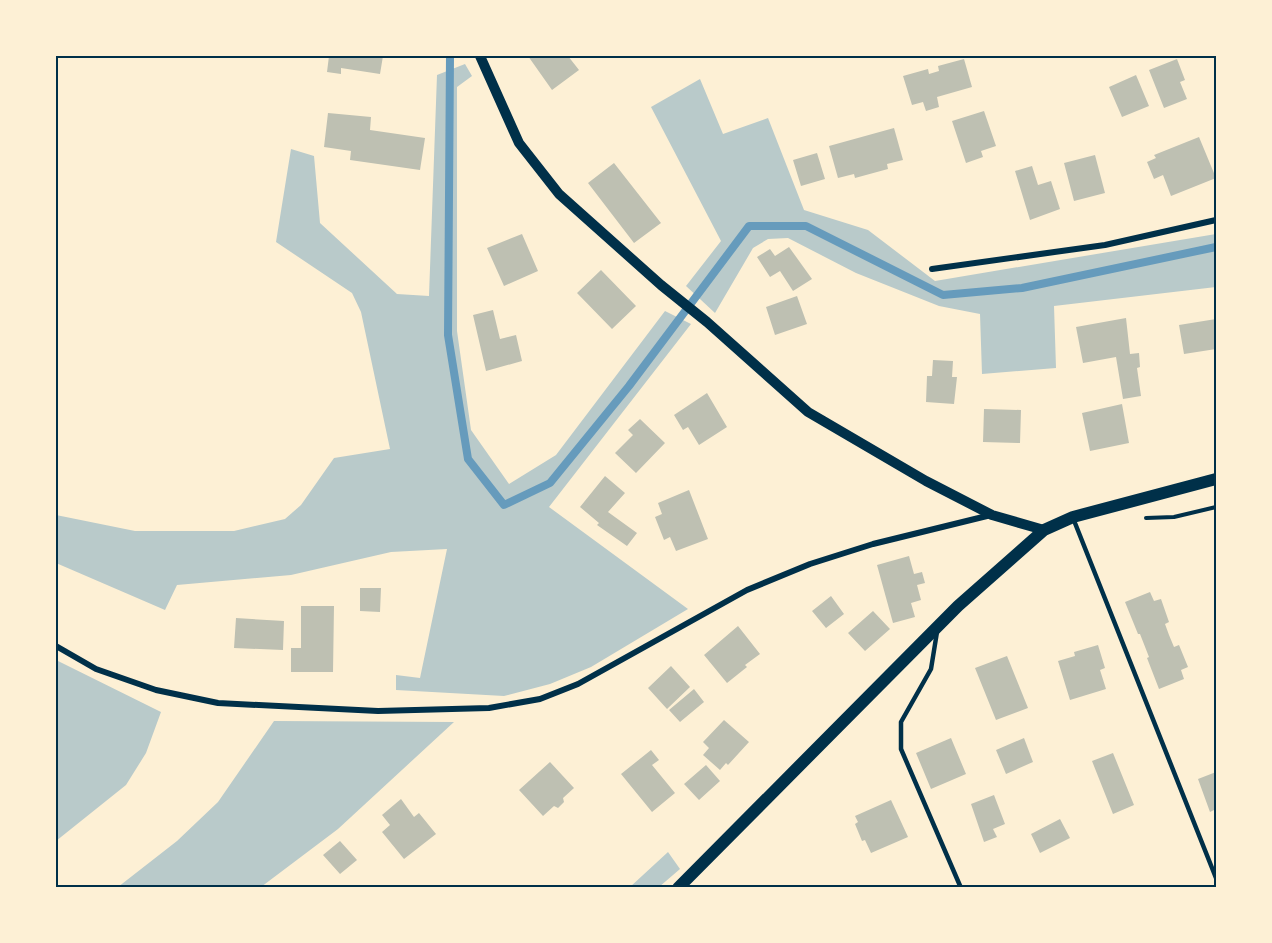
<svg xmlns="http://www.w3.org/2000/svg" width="1272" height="943" font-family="Commissioner,sans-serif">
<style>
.green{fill:#b9caca}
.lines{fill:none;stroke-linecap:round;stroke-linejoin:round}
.stream{stroke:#669bbc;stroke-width:8}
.building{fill:#bec0b2}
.path{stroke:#003049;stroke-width:4}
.service{stroke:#003049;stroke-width:4.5}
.minor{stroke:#003049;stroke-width:6}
.tertiary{stroke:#003049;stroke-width:10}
.secondary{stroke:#003049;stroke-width:12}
.neatline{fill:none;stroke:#003049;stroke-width:2}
</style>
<rect width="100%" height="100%" fill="#fdf0d5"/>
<path class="green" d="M465 64 472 76 457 87V331L471 430 509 484 556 455 665 311 691 324 549 507 688 609 591 667 550 684 504 696 396 690V675L420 678 447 549 391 552 291 575 177 585 165 610 56 563V515L135 531H234L285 519 301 505 334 458 390 449 361 312 352 293 276 242 291 149 314 156 320 223 397 294 429 296 437 75Z
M700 79 723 134 768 118 804 210 868 230 935 281 1216 234V287L1054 306 1056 368 982 374 980 314 939 306 856 273 788 238 768 239 753 248 715 313 686 286 721 241 651 107Z
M56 660 161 712 146 753 126 785 56 841Z
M274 721 454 722 338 829 261 887H118L177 841 218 802Z
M668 852 680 869 659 887H630Z"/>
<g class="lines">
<path class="stream" d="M450 56 448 335 468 459 504 505 550 483 629 386 749 226H806L943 295 1022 288 1216 247"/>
</g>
<path class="building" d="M329 56H383L380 74 341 68V74L327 72Z
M528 56H568L579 70 552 90Z
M964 59 972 87 937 97 939 107 926 111 923 102 912 105 903 76 928 69 929 74 939 71 938 66Z
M1177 59 1185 80 1180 82 1187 99 1164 108 1149 70Z
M1136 75 1149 106 1122 117 1109 87Z
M984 111 996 146 981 151 983 157 966 163 952 121Z
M328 113 371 117 370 130 425 138 420 170 350 160 351 151 324 147Z
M894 128 903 160 887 164 888 169 855 178 854 174 838 178 829 146Z
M1199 137 1216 178 1171 196 1163 175 1154 179 1147 162 1156 158 1154 155Z
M817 153 825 179 801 186 793 160Z
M1095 155 1105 193 1074 201 1064 163Z
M614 163 661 223 634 243 588 183Z
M1032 166 1038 185 1051 181 1060 209 1030 220 1015 171Z
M522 234 538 271 504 286 487 248Z
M789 247 812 279 793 291 780 271 770 277 757 257 770 249 775 256Z
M601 270 636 306 612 329 577 293Z
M797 296 807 324 775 335 766 307Z
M493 310 500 339 516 335 522 361 486 371 473 315Z
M1126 318 1130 354 1139 353 1140 367 1137 368 1141 396 1123 399 1116 357 1083 363 1076 327Z
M1216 319V349L1184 354 1179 325Z
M933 360 953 361 952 377H957L954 404 926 402 927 376H932Z
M707 393 727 427 699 445 688 427 683 430 674 415Z
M1122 404 1129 443 1090 451 1082 413Z
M984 409 1021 410 1020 443 983 442Z
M640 419 665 443 636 473 615 453 633 435 628 430Z
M605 476 625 493 608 512 637 533 627 546 597 525 599 523 580 507Z
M689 490 708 539 676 551 670 537 664 540 655 517 662 514 658 503Z
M909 556 914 574 922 572 925 583 917 585 921 600 911 603 915 617 893 623 877 565Z
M360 588H381L380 612 360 611Z
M1150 592 1154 601 1161 599 1169 622 1165 624 1169 635 1174 647 1179 645 1188 667 1181 670 1184 679 1159 689 1147 658 1149 657 1140 634H1138L1125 602Z
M831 596 844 614 826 628 812 611Z
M301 606H334L333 672H291V648H301Z
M873 611 890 629 865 651 848 633Z
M236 618 284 621 283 650 234 648Z
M738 626 760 654 745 665 747 667 727 683 704 655Z
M1098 645 1105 668 1100 670 1106 689 1070 700 1058 661 1075 656 1074 652Z
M1007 656 1028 708 996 720 975 668Z
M671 666 690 687 667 709 648 688Z
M694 689 704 702 680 722 669 710Z
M724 720 749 742 728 765 726 763 720 770 703 755 709 748 703 742Z
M951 738 966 774 931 789 916 753Z
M1024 738 1033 762 1006 774 996 750Z
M651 750 659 760 652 765 675 793 652 812 621 774Z
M1113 753 1134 805 1113 814 1092 761Z
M550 762 574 788 563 798 564 802 558 808 554 806 543 816 519 790Z
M706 765 720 781 699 800 684 784Z
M1216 772V816L1214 810 1210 812 1198 779Z
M994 795 1005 824 993 829 997 837 984 842 971 804Z
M401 799 414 817 419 813 436 834 404 859 382 832 390 825 382 815Z
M891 800 908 837 871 853 865 840 862 841 855 824 858 822 855 816Z
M1060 819 1070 838 1040 853 1031 834Z
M340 841 357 860 340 874 323 855Z"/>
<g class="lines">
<path class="path" d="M1146 518 1174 517 1216 507"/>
<path class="service" d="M1073 518 1216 878
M937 632 931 669 901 722V749L961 888"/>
<path class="minor" d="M932 269 1105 245 1216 220
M56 646 96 669 156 690 218 703 378 711 489 708 540 699 578 684 747 590 810 564 873 544 991 515"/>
<path class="tertiary" d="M480 56 519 143 559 194 661 285 707 322 808 412 926 481 992 515 1044 530"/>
<path class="secondary" d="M678 888 958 606 1044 530 1073 517 1216 479"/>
</g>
<rect width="1272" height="943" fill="none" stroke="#fdf0d5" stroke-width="114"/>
<rect x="57" y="57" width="1158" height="829" class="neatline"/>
</svg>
